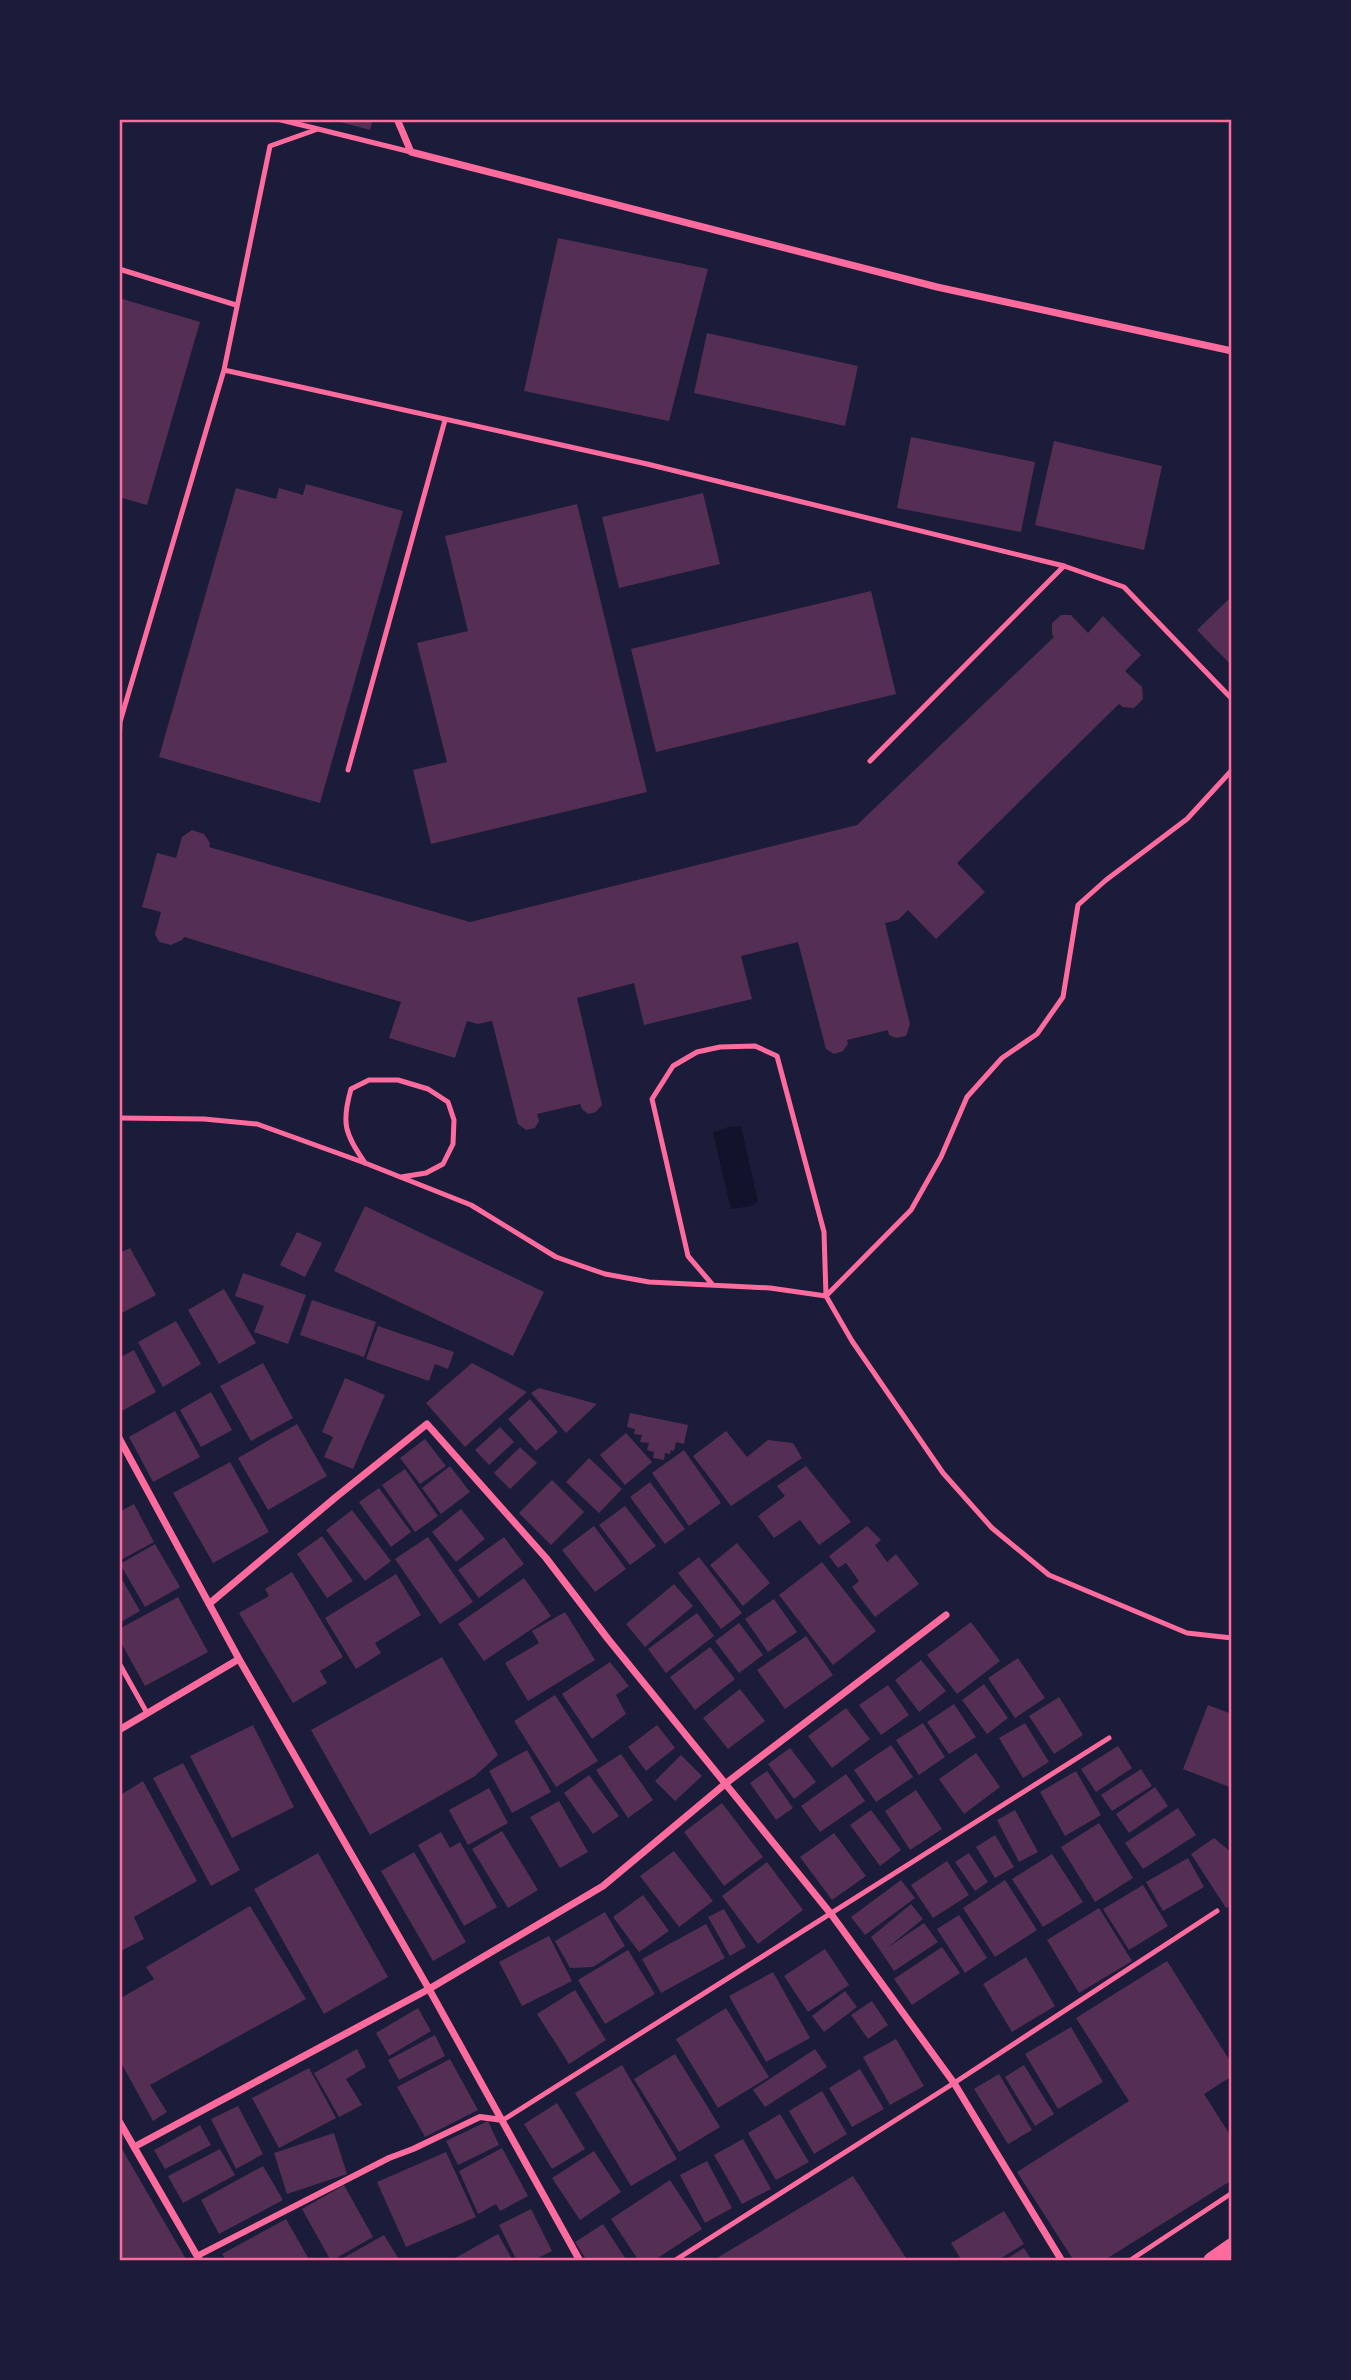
<svg xmlns="http://www.w3.org/2000/svg" width="1351" height="2380" font-family="Merriweather,serif">
<style>
.water{fill:#12122b}
.building{fill:#542f53}
.lines{fill:none;stroke-linecap:round;stroke-linejoin:round}
.path{stroke:#ff6b9d;stroke-width:4.5}
.service{stroke:#ff6b9d;stroke-width:5}
.pedestrian{stroke:#ff6b9d;stroke-width:6}
.minor{stroke:#ff6b9d;stroke-width:7}
.primary{stroke:#ff6b9d;stroke-width:18}
.neatline{fill:none;stroke:#ff6b9d;stroke-width:2.5}
</style>
<rect width="100%" height="100%" fill="#1b1b3a"/>
<path class="water" d="M741 1126 758 1202 751 1206 731 1209 713 1133 728 1127Z"/>
<path class="building" d="M329 119H373L370 130Z
M558 238 708 269 669 421 524 391Z
M119 298 200 322 147 505 119 497Z
M707 333 858 366 845 426 694 393Z
M911 437 1035 462 1021 532 897 508Z
M1054 441 1162 466 1144 550 1035 525Z
M306 484 403 511 320 803 159 757 236 488 276 499 279 488 303 495Z
M703 493 720 564 619 588 602 517Z
M577 504 647 792 431 844 413 770 447 762 417 643 468 631 445 536Z
M871 591 896 694 656 752 631 649Z
M1232 596V666L1197 630Z
M1061 615H1071L1088 633 1103 616 1141 655 1125 671 1142 687 1143 699 1134 708 1123 707 1119 704 957 863 985 892 936 939 908 910 898 920 885 923 910 1024 906 1036 896 1038 889 1035 888 1030 847 1040 848 1044 843 1051 834 1054 826 1049 798 942 741 956 752 999 644 1025 634 983 577 998 602 1105 596 1112 588 1114 582 1109 580 1104 537 1114 539 1121 535 1128 526 1130 518 1124 492 1021 478 1024 467 1021 455 1058 389 1038 401 1002 184 937 182 940 171 945 159 942 155 934 161 912 142 907 157 853 176 858 182 837 192 830 204 834 210 843 209 847 470 922 857 825 1054 637 1052 634V623Z
M365 1206 544 1292 513 1356 334 1271Z
M297 1232 322 1243 305 1277 280 1265Z
M130 1248 156 1295 120 1314 119 1253Z
M243 1273 306 1295 288 1344 254 1332 264 1306 235 1296Z
M224 1289 256 1343 219 1364 188 1310Z
M312 1300 376 1322 364 1357 300 1335Z
M176 1321 201 1364 163 1387 138 1342Z
M378 1326 454 1352 448 1369 435 1364 429 1381 366 1359Z
M134 1350 156 1392 120 1412 119 1358Z
M263 1363 293 1418 251 1441 220 1386Z
M472 1363 527 1392 465 1447 426 1403Z
M345 1378 385 1395 353 1469 324 1457 333 1437 322 1432Z
M539 1388 597 1404 566 1433 531 1393Z
M211 1392 232 1430 201 1447 180 1410Z
M530 1399 558 1432 536 1451 508 1419Z
M175 1411 200 1457 153 1482 129 1437Z
M630 1413 688 1425 684 1444 676 1442 674 1451 671 1450 670 1454 665 1453 664 1460 653 1458 654 1452 647 1450 649 1443 640 1442 642 1435 634 1434 635 1429 627 1427Z
M297 1424 327 1476 268 1510 238 1458Z
M500 1427 514 1442 489 1465 475 1450Z
M726 1431 747 1457 768 1440 793 1443 802 1458 731 1506 693 1456Z
M626 1433 652 1462 625 1485 600 1455Z
M425 1439 446 1466 420 1484 400 1458Z
M520 1447 537 1463 510 1489 494 1473Z
M684 1450 721 1503 689 1526 652 1473Z
M589 1458 622 1489 599 1513 566 1482Z
M230 1462 269 1532 213 1563 173 1493Z
M450 1466 470 1492 441 1514 422 1488Z
M806 1466 851 1522 819 1545 800 1520 774 1538 758 1516 785 1496 777 1486Z
M405 1469 438 1516 415 1532 382 1485Z
M552 1480 584 1512 551 1545 519 1513Z
M650 1482 685 1529 665 1544 630 1497Z
M379 1488 411 1532 391 1547 359 1502Z
M134 1504 154 1542 119 1561V1512Z
M625 1506 656 1546 630 1565 599 1525Z
M461 1509 485 1539 456 1562 432 1532Z
M352 1510 391 1561 365 1581 326 1530Z
M594 1526 626 1569 595 1592 562 1550Z
M867 1526 881 1540 875 1545 887 1562 896 1554 919 1584 875 1617 852 1587 859 1581 846 1563 838 1568 829 1556Z
M322 1536 353 1581 327 1598 297 1554Z
M428 1537 473 1602 440 1624 395 1559Z
M504 1537 524 1564 479 1598 458 1570Z
M737 1543 770 1583 743 1606 710 1565Z
M155 1544 180 1587 145 1607 120 1564Z
M699 1557 742 1613 721 1629 678 1573Z
M822 1562 876 1631 833 1665 779 1595Z
M292 1572 343 1657 320 1671 327 1683 293 1703 239 1613 269 1596 265 1589Z
M119 1574 140 1611 119 1623Z
M396 1574 421 1615 375 1643 381 1653 356 1669 325 1618Z
M524 1578 551 1616 484 1661 458 1624Z
M674 1584 693 1606 645 1647 626 1624Z
M178 1597 208 1652 145 1686 119 1639V1629Z
M774 1599 797 1632 768 1652 745 1619Z
M565 1612 595 1660 528 1701 505 1663 539 1643 532 1631Z
M697 1613 714 1636 666 1673 648 1649Z
M971 1622 1000 1661 957 1694 927 1655Z
M739 1623 763 1655 739 1673 715 1641Z
M806 1636 833 1675 785 1709 757 1670Z
M710 1647 735 1679 695 1710 670 1677Z
M442 1657 498 1755 475 1776 370 1835 311 1730Z
M1018 1658 1045 1698 1015 1718 988 1678Z
M921 1660 946 1691 919 1712 895 1680Z
M610 1662 629 1686 616 1695 626 1714 592 1739 562 1694Z
M984 1684 1008 1718 987 1734 962 1700Z
M888 1685 909 1715 881 1735 859 1705Z
M740 1689 765 1721 728 1749 703 1718Z
M555 1695 598 1761 556 1787 514 1721Z
M1059 1697 1083 1735 1054 1754 1029 1716Z
M954 1704 976 1737 949 1754 927 1722Z
M1208 1705 1232 1714V1788L1183 1769Z
M846 1708 870 1739 832 1768 808 1736Z
M923 1723 945 1757 919 1775 896 1740Z
M1025 1723 1049 1762 1023 1778 999 1738Z
M253 1725 294 1807 232 1838 190 1756Z
M657 1725 675 1748 646 1771 628 1747Z
M891 1745 913 1777 876 1802 854 1770Z
M1118 1746 1132 1768 1096 1792 1081 1769Z
M790 1748 816 1782 794 1799 768 1764Z
M527 1750 551 1792 512 1813 489 1771Z
M976 1753 1000 1787 964 1814 939 1779Z
M621 1754 653 1800 628 1818 596 1770Z
M681 1755 702 1776 675 1801 655 1781Z
M183 1763 240 1870 211 1886 153 1778Z
M1141 1769 1152 1786 1112 1811 1101 1795Z
M767 1771 793 1808 776 1820 750 1783Z
M1076 1771 1101 1815 1065 1836 1040 1792Z
M846 1774 865 1801 820 1832 801 1806Z
M589 1775 619 1816 593 1834 564 1793Z
M143 1781 197 1881 134 1917 144 1939 119 1952V1796Z
M1155 1787 1168 1806 1129 1833 1116 1814Z
M489 1788 508 1823 468 1845 449 1810Z
M916 1790 942 1829 910 1850 885 1811Z
M559 1801 588 1852 560 1868 530 1817Z
M722 1803 763 1857 724 1886 684 1832Z
M1178 1808 1196 1835 1143 1869 1125 1843Z
M871 1810 901 1850 880 1866 850 1825Z
M1015 1810 1038 1852 1019 1862 997 1820Z
M1099 1823 1133 1878 1095 1902 1061 1847Z
M502 1831 538 1890 508 1908 472 1849Z
M441 1832 450 1848 460 1842 497 1907 464 1926 418 1845Z
M834 1833 866 1876 832 1900 800 1857Z
M995 1835 1014 1867 995 1878 976 1847Z
M1214 1838 1232 1853V1905L1226 1908 1191 1854Z
M674 1851 713 1901 679 1927 640 1876Z
M414 1852 466 1942 433 1961 381 1871Z
M318 1853 388 1977 324 2014 254 1889Z
M969 1853 988 1882 975 1891 955 1862Z
M1052 1854 1083 1902 1043 1927 1012 1879Z
M1188 1858 1204 1887 1163 1911 1146 1882Z
M947 1861 969 1895 933 1918 911 1885Z
M767 1862 803 1910 758 1944 722 1896Z
M901 1880 915 1898 865 1935 851 1917Z
M1005 1880 1037 1930 995 1957 963 1908Z
M1143 1885 1168 1926 1129 1950 1103 1909Z
M643 1895 669 1931 639 1952 613 1917Z
M911 1904 923 1919 887 1948 924 1923 938 1942 894 1971 871 1937Z
M250 1906 306 1999 150 2085 167 2112 153 2121 119 2059V1999L154 1979 146 1967Z
M1099 1908 1132 1961 1079 1993 1047 1940Z
M724 1909 746 1947 730 1956 708 1917Z
M605 1912 625 1946 593 1967 570 1968 555 1941Z
M959 1915 987 1958 965 1973 937 1929Z
M706 1924 725 1958 661 1993 642 1959Z
M549 1936 572 1981 522 2006 499 1962Z
M942 1947 960 1973 912 2005 894 1979Z
M825 1949 849 1985 808 2012 784 1976Z
M628 1950 655 1994 605 2024 578 1980Z
M1026 1957 1055 2006 1012 2032 983 1984Z
M1167 1961 1232 2064V2076L1204 2094 1232 2138V2180L1103 2261H1074L1017 2172 1129 2101 1076 2018Z
M773 1972 810 2038 766 2062 729 1996Z
M575 1990 606 2040 569 2064 537 2014Z
M845 1991 857 2007 824 2032 812 2016Z
M872 2001 888 2025 868 2039 851 2015Z
M418 2008 431 2031 389 2056 376 2033Z
M726 2008 769 2077 718 2108 676 2039Z
M1071 2027 1103 2082 1058 2109 1025 2054Z
M435 2035 445 2056 399 2080 388 2060Z
M896 2039 924 2086 890 2105 863 2057Z
M357 2049 366 2067 346 2079 362 2105 339 2117 314 2073Z
M815 2049 827 2067 765 2107 753 2090Z
M675 2054 720 2127 679 2152 634 2079Z
M450 2059 478 2110 425 2137 397 2087Z
M622 2065 677 2159 631 2186 575 2093Z
M1024 2065 1054 2114 1035 2126 1005 2077Z
M309 2068 336 2118 279 2148 252 2098Z
M860 2069 884 2109 852 2127 829 2088Z
M999 2074 1032 2130 1008 2144 974 2089Z
M822 2091 847 2134 814 2154 789 2111Z
M557 2103 585 2149 552 2169 524 2124Z
M238 2106 263 2154 236 2169 211 2119Z
M780 2114 809 2162 776 2180 748 2133Z
M488 2121 499 2145 458 2165 446 2141Z
M200 2125 211 2145 165 2169 154 2150Z
M334 2133 347 2174 287 2194 274 2153Z
M743 2139 771 2189 742 2204 714 2155Z
M119 2144 187 2261H119Z
M502 2148 528 2196 500 2211 496 2204 478 2214 459 2171Z
M220 2149 235 2175 183 2203 168 2176Z
M594 2151 621 2192 580 2220 552 2178Z
M446 2152 476 2217 406 2247 377 2182Z
M707 2161 732 2208 705 2223 680 2175Z
M263 2166 283 2200 219 2234 201 2200Z
M853 2176 908 2261H712Z
M670 2180 702 2229 653 2261H639L611 2219Z
M344 2185 373 2237 331 2261 302 2209Z
M531 2209 552 2251 532 2261H517L499 2225Z
M1004 2211 1024 2244 996 2261H962L951 2243Z
M286 2219 310 2261H227L222 2254Z
M603 2224 627 2261H587L575 2242Z
M498 2234 513 2261H450Z
M384 2235 400 2261H338Z
M1024 2248 1032 2261H1003Z"/>
<g class="lines">
<path class="path" d="M1129 2261 1232 2193"/>
<path class="service" d="M277 119 318 129
M119 269 236 305
M224 370 647 464 1064 566 1124 587 1232 699
M119 742 120 722 224 370 270 146 318 129 411 152
M870 761 1064 566
M348 770 445 420
M119 1118 204 1119 257 1124 365 1163 471 1205 556 1257 605 1274 649 1282 770 1288 826 1296 852 1341 943 1473 992 1528 1049 1575 1187 1633 1232 1638
M365 1163C345 1133 341 1124 351 1089L369 1080H398L428 1089 448 1102 454 1120 453 1144 443 1164 426 1173 401 1177
M712 1284 688 1256 652 1099 673 1066 697 1052 720 1047 755 1046 777 1056 824 1232 826 1296
M826 1296 911 1210 941 1157 967 1097 1002 1058 1037 1034 1063 997 1078 905 1106 880 1187 819 1232 770
M119 1663 147 1713
M503 2120 1109 1738
M674 2261 954 2083 1217 1911"/>
<path class="pedestrian" d="M197 2256 389 2158 413 2149 480 2117 503 2120"/>
<path class="minor" d="M397 119 411 152 937 287 1232 351
M119 1438 239 1659 429 1989 580 2261
M209 1604 336 1497 427 1424 546 1558 608 1639 831 1914 954 2083 1062 2261
M119 1730 239 1659
M119 2121 200 2261
M134 2147 429 1989 603 1886 725 1784 946 1615"/>
<path class="primary" d="M1212 2261 1232 2247"/>
</g>
<rect width="1351" height="2380" fill="none" stroke="#1b1b3a" stroke-width="242"/>
<rect x="121" y="121" width="1109" height="2138" class="neatline"/>
</svg>
